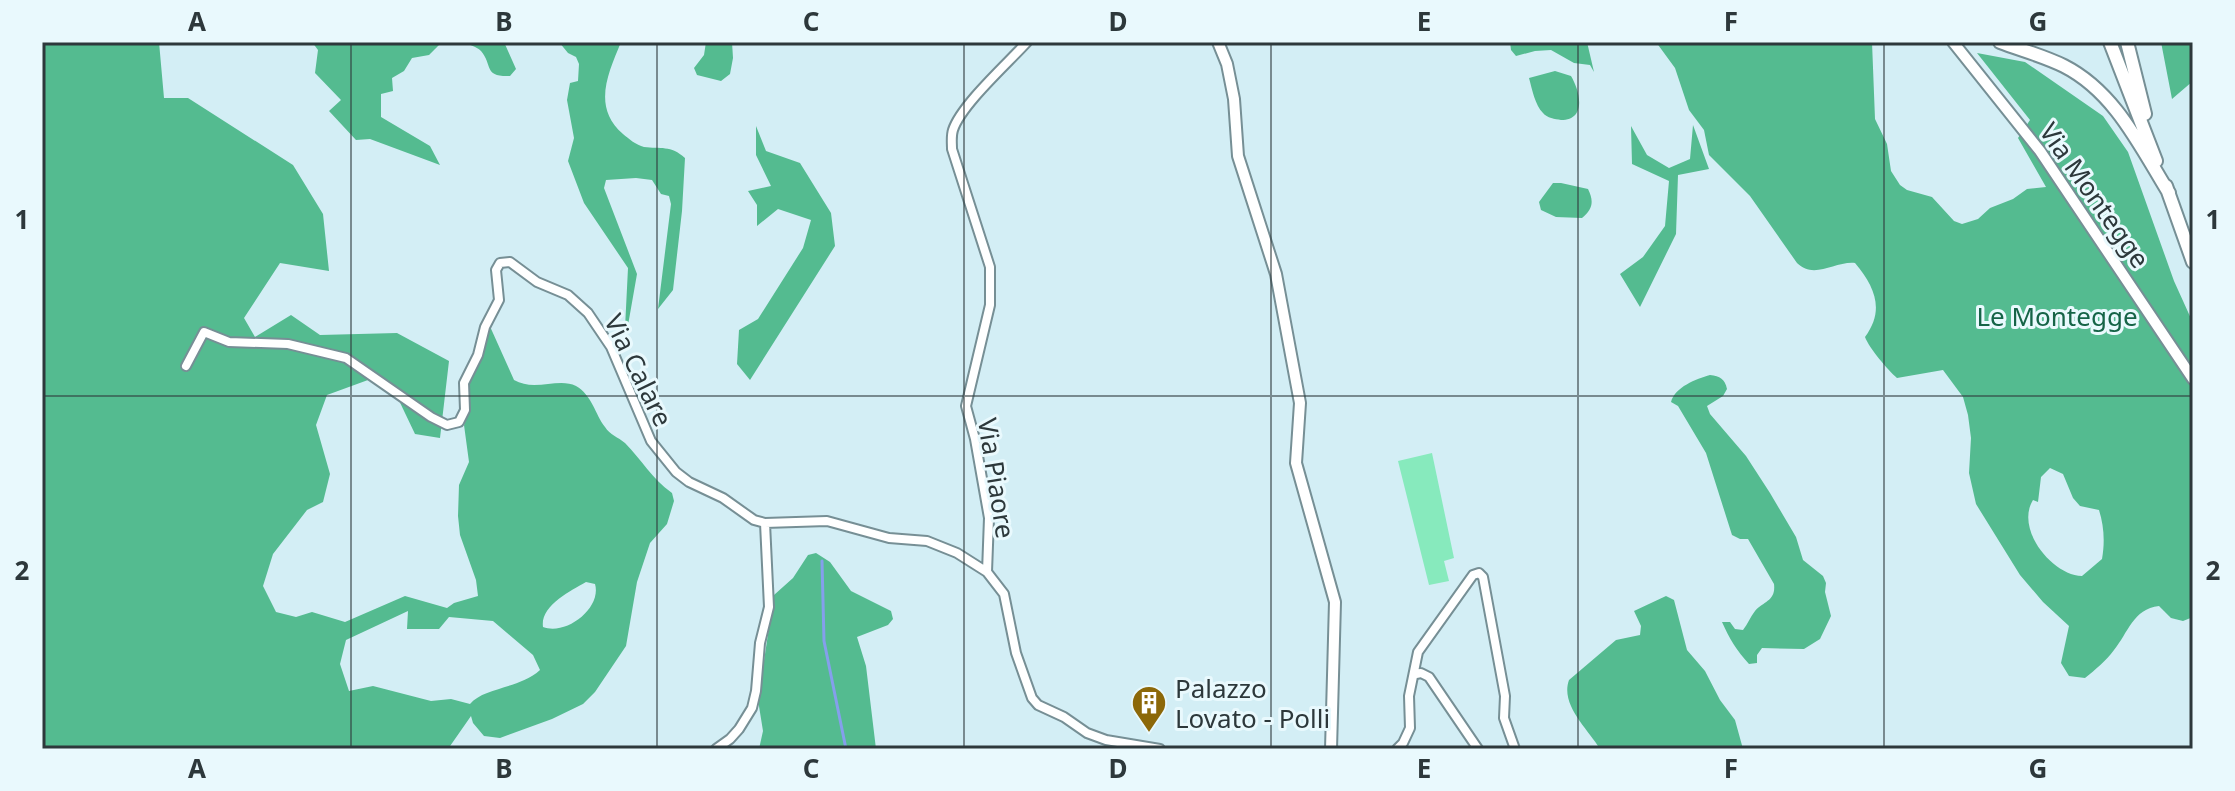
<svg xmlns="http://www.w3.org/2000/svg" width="2235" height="791" font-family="'Noto Sans',sans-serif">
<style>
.green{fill:#87eabd}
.forest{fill:#54bb90;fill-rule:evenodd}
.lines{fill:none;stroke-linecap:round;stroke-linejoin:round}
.stream{stroke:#859fec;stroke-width:3}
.minor-casing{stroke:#768f95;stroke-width:12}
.tertiary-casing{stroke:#768f95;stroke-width:14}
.trunk-casing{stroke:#768f95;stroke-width:16}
.minor{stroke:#fff;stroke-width:8}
.tertiary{stroke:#fff;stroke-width:10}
.trunk{stroke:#fff;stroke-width:12}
.grid{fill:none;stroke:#2d383b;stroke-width:2;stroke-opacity:0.55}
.labels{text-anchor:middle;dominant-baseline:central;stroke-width:6;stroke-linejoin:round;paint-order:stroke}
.street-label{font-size:26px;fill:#2d383b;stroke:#e9f9fd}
.park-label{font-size:26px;fill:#156447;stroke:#e9f9fd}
.poi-label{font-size:26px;fill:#2d383b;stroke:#e9f9fd;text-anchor:start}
.neatline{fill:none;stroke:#2d383b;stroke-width:3}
.grid-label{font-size:26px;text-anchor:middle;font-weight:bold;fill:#2d383b}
</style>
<rect width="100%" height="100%" fill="#d3eef5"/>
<path class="green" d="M1432 453 1454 558 1444 561 1449 581 1429 585 1398 461Z"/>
<path class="forest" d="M42 42H159L164 98H188L293 165 323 214 329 271 280 263 244 318 255 337 291 315 320 335 397 333 449 361 440 438 415 434 394 390 368 380 327 395 316 425 330 474 323 502 307 510 273 554 263 586 276 612 296 617 312 612 345 622 405 596 447 608 454 603 478 596 476 580 460 535 458 516 459 485 469 462 464 425 468 415 469 395 464 383 488 322 514 380C534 392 559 377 576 386 592 395 595 414 605 427 610 435 618 437 625 443 642 460 651 478 672 493L674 501 667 524 650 543 637 582 626 646 595 692 583 704 552 719 500 738 484 736 473 723 471 716 448 749H42ZM586 582 595 584C602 608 566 636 543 627 540 606 570 591 586 582ZM408 611 407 629H439L449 617 493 621 533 655 540 670C519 689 484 687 470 704L451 699 431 701 373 686 349 691 340 664 346 640Z
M312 42H442L429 55 412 58 404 71 392 78 393 91 381 94V117L430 146 440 165 370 139 356 140 329 111 341 100 315 73 318 50Z
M462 42H504L516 69 510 76C483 77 493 65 481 51 476 46 469 45 462 42Z
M559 42H621C608 74 592 107 623 134 629 139 636 145 644 147 660 149 671 145 685 158L682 211 673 290 658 309 671 204 669 196 661 194 652 180 636 178 606 180 604 188 637 274 624 348 628 268 584 203 568 161 574 138 567 100 570 83 578 81 579 64 576 57 568 53Z
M706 42H732L733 58 730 74 721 81 697 75 694 68 704 55Z
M1510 42H1587L1594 72 1590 65 1574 63 1551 50 1535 51 1516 56 1511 50Z
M1656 42H1872L1875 119 1887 144 1891 171 1900 185 1907 190 1932 197 1954 221 1962 224 1978 219 1990 208 2013 199 2027 189 2046 187 2018 138 2030 120 1977 53 2025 62 2103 116 2128 152 2174 281 2193 323V617L2183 621 2171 618 2159 606C2133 609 2128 633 2114 650 2106 661 2096 669 2085 678L2069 676 2061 663 2069 626 2043 602 2020 575 1976 504 1969 473 1971 438 1968 415 1963 397 1943 370 1897 378C1888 370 1869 348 1865 337 1885 310 1875 287 1855 263 1835 261 1814 280 1797 263L1750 196 1709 155 1704 130 1689 110 1675 68ZM2050 468 2063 474 2073 498 2080 506 2099 510C2104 526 2105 542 2102 559L2082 576C2052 575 2015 529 2033 500L2038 502 2041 477Z
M2161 42H2193V81L2172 99Z
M1555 71 1571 76C1580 91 1587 120 1561 120 1555 119 1547 118 1543 113 1535 105 1532 89 1529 78Z
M1693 125 1709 169 1678 175 1676 234 1640 307 1620 274 1643 257 1665 226 1669 181 1632 164 1631 126 1647 155 1669 168 1690 159Z
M756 126 766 151 800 163 831 213 835 246 750 380 737 364 739 330 758 319 803 248 811 220 778 209 757 226V205L748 191 771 186 756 155Z
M1553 183H1561L1588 189C1594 201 1593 209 1582 218L1556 217 1541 210 1539 202Z
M1710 375C1720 376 1725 379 1727 389L1723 396 1707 406 1710 414 1746 456 1770 493 1796 537 1803 560 1823 576 1826 583 1825 592 1831 616 1820 639 1804 649 1762 648 1757 655V663L1749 664C1737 651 1729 638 1722 622H1730L1735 629 1743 630C1748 624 1750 617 1755 611 1764 601 1776 601 1774 584L1748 539H1740L1732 535 1706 453 1678 406 1671 402C1675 387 1696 379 1710 375Z
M816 553 830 562 851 591 891 611 893 619 888 625 857 637 866 666 876 749H759L763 731 758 700 774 595 793 578 808 555Z
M1666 596 1674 600 1687 650 1705 671 1720 700 1735 720 1743 749H1600C1588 729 1560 705 1569 680L1616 640 1640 635 1641 626 1634 611Z"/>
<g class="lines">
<path class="stream" d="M822 561 824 641 846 749"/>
<defs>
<path id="minor" d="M186 366 204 332 229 342 288 344 346 358 431 417 447 425 459 422 465 410 464 383 478 355 485 327 499 300 496 270 500 263 510 262 537 282 568 295 588 313 611 347 651 441 676 472 689 482 723 498 754 520 765 523 827 521 889 538 927 541 957 553 987 572 1004 594 1016 653 1032 698 1038 705 1064 717 1087 733 1106 740 1160 749
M987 572 989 518 975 439 966 406 990 305V267L952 149C952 143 951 136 953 130 961 105 1008 63 1027 42
M1416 674 1421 673 1429 677 1478 749
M716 749 730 739 739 729 752 708 756 691 760 643 769 607 765 523
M1397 749 1403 743 1410 728 1409 696 1418 652 1473 575 1479 573 1483 577 1505 696 1504 718 1515 749"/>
<path id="tertiary" d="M1218 42 1227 64 1234 99 1238 156 1276 274 1300 403 1296 463 1335 602 1331 749
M1953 42 2040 151 2193 379"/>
<path id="trunk" d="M2000 42C2021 50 2044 56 2064 66 2115 92 2140 146 2169 193
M2110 42 2156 161
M2127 42 2145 114
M2166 186 2193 262"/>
</defs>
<use href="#minor" class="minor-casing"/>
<use href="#tertiary" class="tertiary-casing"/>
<use href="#trunk" class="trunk-casing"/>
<use href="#minor" class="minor"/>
<use href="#tertiary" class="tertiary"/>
<use href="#trunk" class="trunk"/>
</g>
<path class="grid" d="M351 42V749M657 42V749M964 42V749M1271 42V749M1578 42V749M1884 42V749M42 396H2193"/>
<defs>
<symbol id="building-pin" viewBox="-11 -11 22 30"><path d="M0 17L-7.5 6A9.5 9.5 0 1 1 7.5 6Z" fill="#8c6809" stroke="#e9f9fd"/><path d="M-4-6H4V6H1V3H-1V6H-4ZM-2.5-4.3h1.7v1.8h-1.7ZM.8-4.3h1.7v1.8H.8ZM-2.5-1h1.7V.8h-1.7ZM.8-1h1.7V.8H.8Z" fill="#fff"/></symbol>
</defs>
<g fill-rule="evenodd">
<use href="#building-pin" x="1129" y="683" width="40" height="54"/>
</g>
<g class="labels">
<g class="street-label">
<text transform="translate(2095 195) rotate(55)">Via Montegge</text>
<text transform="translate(639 370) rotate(64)">Via Calare</text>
<text transform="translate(997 478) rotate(81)">Via Piaore</text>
</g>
<g class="park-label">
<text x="2057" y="316">Le Montegge</text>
</g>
<g class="poi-label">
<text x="1175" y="688">Palazzo<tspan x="1175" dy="30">Lovato - Polli</tspan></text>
</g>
</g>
<rect width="2235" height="791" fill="none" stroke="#e9f9fd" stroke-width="88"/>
<rect x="44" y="44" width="2147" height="703" class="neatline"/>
<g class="grid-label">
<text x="197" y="31">A</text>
<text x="504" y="31">B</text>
<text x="811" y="31">C</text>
<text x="1118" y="31">D</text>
<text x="1424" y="31">E</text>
<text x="1731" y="31">F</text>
<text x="2038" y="31">G</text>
<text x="22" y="229">1</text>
<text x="2213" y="229">1</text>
<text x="22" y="580">2</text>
<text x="2213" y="580">2</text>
<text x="197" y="778">A</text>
<text x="504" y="778">B</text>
<text x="811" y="778">C</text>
<text x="1118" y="778">D</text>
<text x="1424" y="778">E</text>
<text x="1731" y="778">F</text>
<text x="2038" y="778">G</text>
</g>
</svg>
